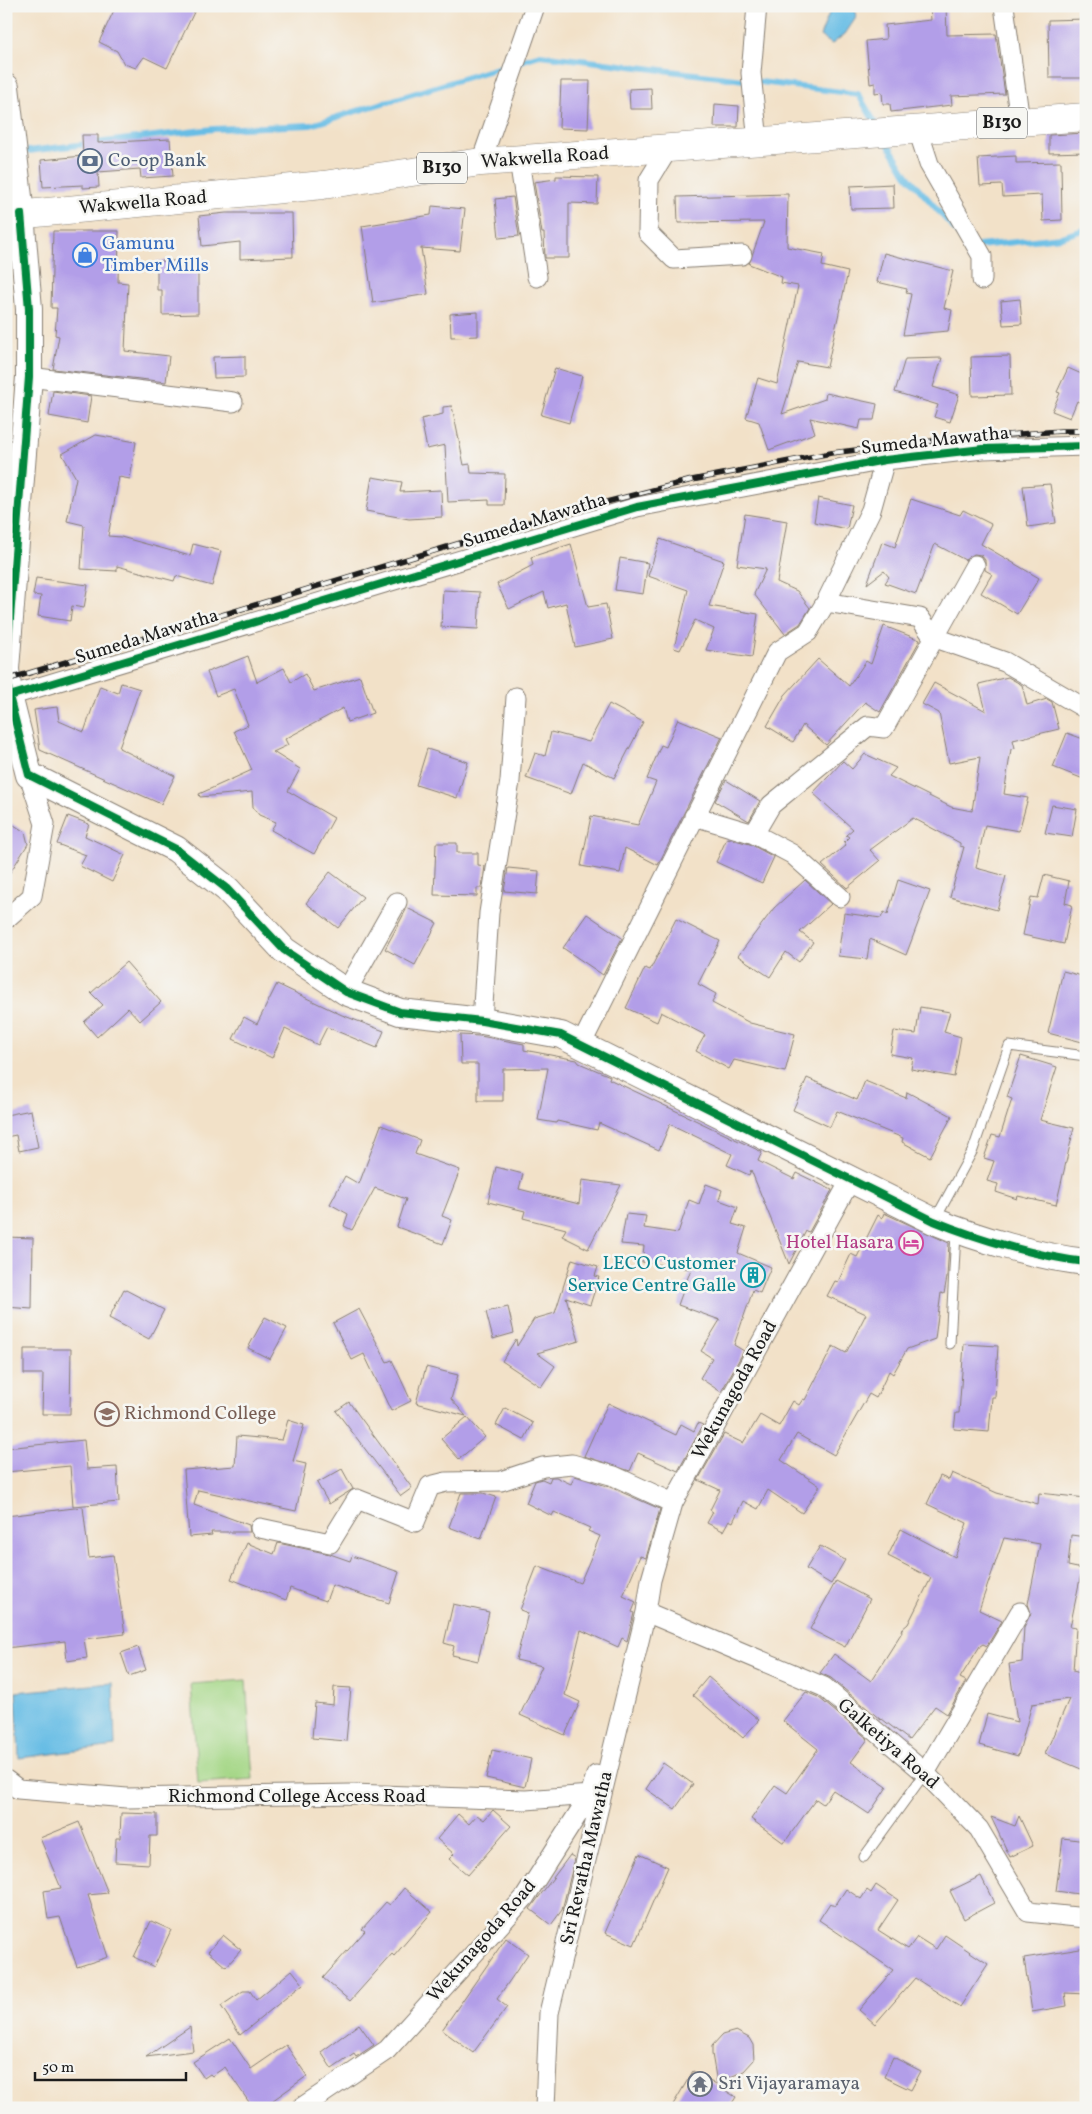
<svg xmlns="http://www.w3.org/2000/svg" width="1092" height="2114" font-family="Vollkorn,serif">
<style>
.green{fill:#a5d787;stroke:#607a52}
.water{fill:#68bde5;stroke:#426c80}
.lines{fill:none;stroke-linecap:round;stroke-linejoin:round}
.stream{stroke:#68bde5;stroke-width:6}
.building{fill:#b29ee8}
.lane-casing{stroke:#877e72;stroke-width:11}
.street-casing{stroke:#877e72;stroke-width:21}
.secondary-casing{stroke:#877e72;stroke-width:28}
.primary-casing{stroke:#877e72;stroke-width:29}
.lane{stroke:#fff;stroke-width:9}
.street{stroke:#fff;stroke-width:19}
.secondary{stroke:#fff;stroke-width:26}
.primary{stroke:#fff;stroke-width:28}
.rail-casing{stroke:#1c1c1c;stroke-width:5.5}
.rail{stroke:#f6f6f2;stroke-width:4;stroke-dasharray:11;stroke-linecap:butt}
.cycleway-casing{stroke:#f6f6f2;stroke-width:11}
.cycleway{stroke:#00873e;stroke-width:8}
.labels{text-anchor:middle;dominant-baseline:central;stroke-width:5;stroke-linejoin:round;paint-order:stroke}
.shield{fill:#f6f6f2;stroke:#5d5d5c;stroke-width:1}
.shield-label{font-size:18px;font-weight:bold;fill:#1c1c1c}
.street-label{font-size:19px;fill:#1c1c1c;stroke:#f6f6f2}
.service-label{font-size:19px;fill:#4e5e75;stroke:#f6f6f2;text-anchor:start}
.shop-label{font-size:19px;fill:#366cbe;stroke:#f6f6f2;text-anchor:start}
.hotel-label{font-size:19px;fill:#b23c85;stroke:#f6f6f2;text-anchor:end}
.culture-label{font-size:19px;fill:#0d838f;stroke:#f6f6f2;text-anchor:end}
.education-label{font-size:19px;fill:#785e54;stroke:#f6f6f2;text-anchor:start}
.worship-label{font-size:19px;fill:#5b616d;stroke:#f6f6f2;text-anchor:start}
</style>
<rect width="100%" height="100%" fill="#f6f6f2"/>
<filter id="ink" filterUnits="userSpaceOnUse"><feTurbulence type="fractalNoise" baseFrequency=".02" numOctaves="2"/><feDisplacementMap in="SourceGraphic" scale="10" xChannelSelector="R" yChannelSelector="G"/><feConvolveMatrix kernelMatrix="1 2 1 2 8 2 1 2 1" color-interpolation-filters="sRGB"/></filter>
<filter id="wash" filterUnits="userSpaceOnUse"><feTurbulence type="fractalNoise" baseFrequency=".0096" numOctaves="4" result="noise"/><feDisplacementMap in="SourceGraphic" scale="20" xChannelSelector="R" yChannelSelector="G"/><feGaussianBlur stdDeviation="1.12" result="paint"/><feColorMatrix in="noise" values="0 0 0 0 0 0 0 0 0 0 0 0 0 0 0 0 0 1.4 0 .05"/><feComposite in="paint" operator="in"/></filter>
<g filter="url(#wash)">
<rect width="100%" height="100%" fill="#f2e1c8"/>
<path class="green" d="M246 1680 253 1779 198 1783 191 1684Z"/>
<path class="water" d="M832 6H854L857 16 845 34 832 44 820 36Z
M113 1683 115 1746 19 1758 16 1692Z"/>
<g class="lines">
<path class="stream" d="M885 139 906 174 963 239
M20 152 213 129 311 125 540 55 858 94 877 126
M979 246 1061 237 1086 229"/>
</g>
<g id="blocks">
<path class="building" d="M116 6H197L167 68 144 57 136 68 124 64 117 51 99 42Z
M930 6H946L947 35 996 34 1005 94 951 96 952 105 891 112 890 104H883L882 92 875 93V83L870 84 866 41 886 39 885 25 931 20Z
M1086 19V78H1049L1048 20Z
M561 81H590L588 129 559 128Z
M651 88 652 109H630L629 89Z
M715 104 739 106 738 127H714Z
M1086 133V152L1049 153V135Z
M82 135H98V143L170 139 173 176 141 178 140 169 98 172 99 187 83 188V185L43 187 41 160 83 156Z
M1016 156V163L1061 162 1062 220 1043 221 1042 195 1003 197 1002 185 980 186 978 158Z
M556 176 598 177 597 204 569 203V258H545L544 233H542L534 182 556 179Z
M893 184 894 208 851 209 850 186Z
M788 194 787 247 824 254 822 266 848 272 827 367 798 362 782 414 825 399 826 393 877 404 874 420H861L859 429 810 418 815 433 769 450 759 422 746 418 758 378 777 384 798 286 781 283 782 277 749 264 764 222 678 223 677 197Z
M513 197 519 236 499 238 495 199Z
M432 206 465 209 460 251 421 248 428 294 373 303 362 226 431 215Z
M226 213H292L293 257 240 259V242L202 246 199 216Z
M53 231H119L118 282 128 283 125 351 169 356 166 382 53 369 59 336 55 335 57 308H51Z
M884 253 953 271 944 308 952 310 948 331 903 335 911 294 906 293 907 289 877 282Z
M157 261H198V314L162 315V290H157Z
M1020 299 1022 324 1003 325 1001 301Z
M478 312V336L451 337 450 314Z
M245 356V377L214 378 213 357Z
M1010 356 1011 395 972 396 971 357Z
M942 358 933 387 959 395 950 422 934 417 938 405 895 392 905 359Z
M555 368 582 376 569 423 541 415Z
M1068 368 1086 376V405L1077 401 1070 418 1052 411 1060 393 1057 392Z
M53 391 91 396 87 423 49 416Z
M452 406 464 465 470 464 471 473 505 474 504 505H489V500L448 502 445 445 427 449 421 419 443 414V407Z
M96 435 136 442 130 479 119 477 108 536 121 537 190 556 193 544 221 551 212 586 176 576 174 581 117 566V571L81 569 84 525 67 521 76 478 62 454Z
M372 477 402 482 400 492 441 490 442 517 409 519 366 511Z
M1050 484 1056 523 1028 527 1023 486Z
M818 498 852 505 847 529 814 522Z
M911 499 960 515 963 510 991 524 981 544 1039 578 1017 614 981 593 992 574 985 570V560L981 555 974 554 965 560 935 544 916 594 885 583 889 577 884 571 867 584 882 542 895 547Z
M745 514 787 521 777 582 797 591 810 608 800 624 785 634 754 594 766 569 737 565Z
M660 539 724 561 709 606 758 614 752 657 706 650 714 629 695 620 680 650 674 648 688 590 648 576Z
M571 544 588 607 606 604 613 639 575 647 566 603 548 608 544 592 509 609 497 584 533 565 531 557Z
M620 558 648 563 643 594 615 590Z
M36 578 88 585 84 608 72 606 70 621 38 616 41 596 33 595Z
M443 590 480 592 478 629 441 627Z
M884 626 920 640 880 712 865 702 826 745 803 725 793 742 767 726 785 695 818 659 849 686 866 661 871 664Z
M248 656 257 682 284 668 291 682 305 674 314 691 360 676 373 713 347 722 343 708 285 739 288 745 273 752 300 769 288 791 334 818 314 854 271 830 276 822 259 815 253 807 252 792 200 797 199 794 252 770 234 731 248 725 234 689 216 696 207 672Z
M1008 677 1022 685 1027 705 1047 699 1052 702 1059 729 1013 740 1015 748 1011 749 1004 794 1028 798 1019 831 985 825 976 868 1006 876 997 910 950 897 964 847 960 846V843L913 818 870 850 880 861 847 888 822 865 846 845 844 842 849 837 846 835 853 829 813 793 843 761 852 769 865 754 896 768 889 776 951 807 972 811 980 757 949 763 939 713 922 704 934 683 986 711 979 684Z
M121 683 140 689 119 748 175 776 161 804 40 750 34 710 57 707 59 721 84 732 100 686 118 693Z
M609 704 643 722 614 778 583 762 571 794 526 778 535 753 545 756 551 732 589 742Z
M678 719 722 737 658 865 625 848 620 873 581 866 591 816 638 825 656 782 647 779 661 745 666 747Z
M1067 733 1086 740V780L1053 767Z
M427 749 468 762 457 798 416 785Z
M726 780 760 801 749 821 715 801Z
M1052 805 1077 809 1072 837 1045 833Z
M68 816 89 824 85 836 125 855 112 882 80 866 86 855 57 844Z
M6 820 25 832 28 844 6 879Z
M727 838 750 844 774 857 762 883 716 862Z
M436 843H457V853H478V865L485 866 482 888H477V896L434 895Z
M508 868 539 871 537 894 504 891Z
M330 872 363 897 338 928 306 903Z
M1044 875 1069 881 1065 903 1072 905 1064 944 1023 935 1031 897 1038 898Z
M805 880 831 904 800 932 813 942 799 962 786 952 770 977 738 956 774 908Z
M898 880 930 891 906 955 870 939 867 959 838 956 844 913 881 918 884 912 888 914Z
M407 908 437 923 415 965 385 949Z
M587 914 622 938 603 975 563 948Z
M676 919 720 941 698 984 716 994 712 1003 750 1023 795 1034 785 1072 734 1060 729 1069 696 1051 705 1035 661 1012 657 1022 626 1008 645 968 650 970Z
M126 962 161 1002 140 1021 128 1008 97 1037 84 1022 103 1005 91 993Z
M1063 971 1086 977V1043L1048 1033Z
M277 984 342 1015 384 1031 377 1048 327 1027 318 1045 285 1029 272 1058 233 1039 244 1017 257 1024Z
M920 1007 950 1012 944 1032 961 1037 954 1077 911 1069 913 1058 890 1054 894 1031 916 1034Z
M460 1035 480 1036 524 1044V1050L577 1060 579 1063 610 1076 609 1079 762 1152 758 1161 794 1179 797 1173 832 1190 809 1232 806 1231 789 1264 751 1170 749 1175 727 1165 732 1154 670 1124 659 1150 599 1123 597 1130 557 1121 556 1123 538 1120 548 1068 503 1069V1101H478V1064H461Z
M1021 1056 1057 1067 1040 1120 1074 1128 1056 1205 1018 1196 1017 1199 996 1192 998 1184 987 1181 994 1161 984 1158 992 1135 1000 1137 1012 1099 1007 1097Z
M807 1078 857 1100 865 1081 906 1098 907 1092 952 1116 930 1157 902 1142 903 1138 837 1111 830 1127 793 1110Z
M31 1110 38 1147 19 1151 16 1135 6 1137V1115Z
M381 1125 420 1140 415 1154 460 1170 442 1216 452 1220 443 1244 397 1227 406 1199 375 1188 352 1230 344 1226 348 1214 330 1204 345 1176 359 1184Z
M496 1167 523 1174 519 1189 579 1204 582 1180 621 1185 588 1249 562 1236 566 1229 523 1218 525 1211 488 1202Z
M706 1184 722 1190 719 1200 738 1207 732 1224 746 1228 738 1253 771 1267 760 1293 753 1290 734 1345 744 1351 721 1392 700 1378 712 1358 701 1351 720 1320 678 1305 691 1269 642 1262 644 1246 621 1244 626 1214 646 1216 644 1228 678 1233 689 1200 699 1204Z
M884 1213 949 1243 947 1277 944 1294 941 1293 935 1339 907 1349 893 1374 889 1371 876 1398 869 1394 834 1455 797 1434 781 1460 820 1486 802 1513 768 1490 758 1509 743 1501 733 1522 729 1520 723 1531 707 1523 713 1512 710 1510 720 1490 698 1480 724 1434 743 1443 760 1415 779 1426 793 1401 799 1405 803 1399 805 1400 833 1346 846 1353 866 1314 827 1296 835 1281 838 1282 851 1254 857 1257 878 1215 882 1218Z
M6 1237 33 1238 32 1309 6 1307Z
M572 1259 598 1267 595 1276 599 1277 590 1305 566 1297 579 1341 537 1353 555 1366 541 1387 502 1361 516 1339 517 1346 534 1319 555 1313Z
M124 1289 164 1310 149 1339 109 1318Z
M508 1307 514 1333 493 1339 486 1312Z
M359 1309 387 1362 392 1360 411 1401 391 1411 364 1354 352 1360 333 1323Z
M265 1317 287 1328 270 1359 248 1348Z
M964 1344 998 1346 995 1397H992L989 1432 954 1429 956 1413H959Z
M24 1349H71L70 1414H42L43 1374H24Z
M426 1367 458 1375 451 1399 466 1416 416 1403Z
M349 1402 412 1488 401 1496 336 1411Z
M608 1403 676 1435 681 1424 694 1431 698 1423 703 1425 678 1471 638 1453 630 1471 584 1456Z
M505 1408 533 1423 524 1440 496 1425Z
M467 1417 485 1437 459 1459 441 1439Z
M288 1420 304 1425 293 1461 306 1464 296 1511 198 1490 194 1505 249 1525 250 1532H211L212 1535 189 1537 184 1470 235 1466 237 1436 282 1440Z
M84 1440 87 1469 117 1467 119 1502 73 1506 70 1466 6 1472V1448Z
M342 1469 353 1489 329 1504 317 1483Z
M952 1473 997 1493 1038 1504 1039 1493 1086 1498V1537L1071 1535 1068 1566 1082 1569 1070 1627 1076 1628 1073 1671 1080 1673 1086 1660V1771L1045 1754 1069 1699 1032 1704 1018 1756 979 1745 987 1714 1017 1722 1009 1664 1022 1662 1024 1627 1031 1613 1028 1604 1040 1544 1004 1538 979 1610 1002 1621 987 1646 983 1644 980 1646 960 1678 966 1681 947 1714 935 1706 909 1740 882 1719 881 1720 831 1678 820 1673 834 1654 871 1681 902 1632 901 1630 908 1624 931 1578 888 1556 901 1529 955 1557 967 1523 927 1504 940 1476 949 1480Z
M575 1476 610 1487 660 1509 646 1558 640 1556 623 1596 636 1602 632 1612 634 1613 627 1641 622 1638 618 1647 581 1630 565 1695 580 1702 565 1735 520 1715 542 1666 516 1660 528 1613 520 1610 537 1566 580 1583 600 1536 588 1531 590 1528 554 1512 552 1516 526 1503 535 1481 542 1479 549 1482 551 1477H556L571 1484Z
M461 1493H483L496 1497 481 1539 449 1527Z
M83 1507 89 1558 113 1555 125 1634 84 1639 87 1658 67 1661 65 1641 6 1648V1516Z
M247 1543 274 1554 278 1543 330 1554 350 1561 352 1556 399 1572 389 1603 332 1585 326 1601 290 1588 286 1600 231 1579Z
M820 1546 845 1560 831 1584 806 1569Z
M836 1581 870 1599 845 1647 810 1629Z
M453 1604 489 1612 478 1661 452 1655 454 1646 444 1643Z
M138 1647 146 1670 129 1676 121 1653Z
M708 1677 759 1720 743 1738 693 1695Z
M334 1687 351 1688 346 1741 312 1738 315 1703 333 1705Z
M806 1692 818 1697 868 1739 851 1762 887 1787 869 1814 833 1790 823 1804 816 1799 784 1843 751 1819 775 1785 787 1793 818 1749 783 1721Z
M492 1750 531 1759 525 1787 486 1778Z
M663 1763 693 1784 675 1809 646 1789Z
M493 1810 511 1826 468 1875 449 1859 454 1854 437 1839 458 1814 469 1824 477 1815 484 1820Z
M121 1813 157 1814V1836H150L149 1864 115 1862 116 1838H120Z
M1019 1816 1033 1846 1010 1857 991 1817 1015 1826Z
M79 1822 108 1893 88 1895 108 1957 77 1967 60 1917 48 1919 44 1891 61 1888 40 1838Z
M1063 1838 1086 1841V1895L1056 1891Z
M639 1854 668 1867 634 1945 605 1933Z
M570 1855 575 1858 562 1910 551 1925 530 1909Z
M981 1876 994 1903 964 1919 950 1891Z
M876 1885 898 1900 878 1930 908 1949 917 1937 936 1949 945 1935 988 1964 960 2007 915 1978 875 2024 859 2010 893 1970 819 1920 830 1903 835 1906 846 1889 861 1899 867 1890 871 1893Z
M404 1888 432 1912 394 1956 392 1954 350 2001 323 1978 365 1931 362 1929 386 1902 390 1905Z
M151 1921 171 1930 154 1967 134 1957Z
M223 1935 241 1950 226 1967 208 1952Z
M506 1938 528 1954 497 1999 507 2007 473 2053 442 2030Z
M1086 1948V1994L1065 1993 1067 2006 1032 2012 1024 1958Z
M292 1970 303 1984 240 2035 221 2006 243 1991H250L256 2000Z
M359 2024 374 2045 356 2057 354 2054 332 2069 321 2052Z
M190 2027 193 2051 146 2057Z
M736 2031 749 2038 753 2045 754 2060 744 2071 717 2083 712 2054V2046L722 2035Z
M230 2038 251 2069 286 2045 307 2076 262 2108H253L225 2067 212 2076 210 2074 204 2078 193 2062Z
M893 2057 921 2071 911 2090 884 2077Z
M693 2071 736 2097 729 2108H671Z"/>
</g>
</g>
<g filter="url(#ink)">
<use href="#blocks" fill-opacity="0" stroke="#877e72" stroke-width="1"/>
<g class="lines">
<defs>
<path id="lane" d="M936 1218 973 1150 1009 1046 1086 1056
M950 1344 956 1233
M864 1857 925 1773"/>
<path id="street" d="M757 6 751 73 758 142
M1004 6 1020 121
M918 130 929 164 982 256V280
M668 149 649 180 648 233 674 259 742 255
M519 160 537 277
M481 162 535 6
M29 377 233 402
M826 602 920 618 933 637 1005 662 1086 709
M6 697 637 507 885 460 983 449 1086 446
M694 816 754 834 792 854 840 897
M754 834 771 805 868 726 884 728 975 565
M6 919 32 896 45 824 29 775
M346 992 397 902
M482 1021 489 913 510 781 516 697
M581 1045 777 652 808 632 826 602 871 510 885 460
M260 1528 330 1543 357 1499 415 1522 430 1486 446 1482 501 1481 543 1467 572 1464 614 1476 673 1503
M646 1612 824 1687 925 1773 979 1829 1028 1912 1086 1918
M925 1773 1020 1612
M6 1780 18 1789 127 1798 352 1794 526 1800 590 1795
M301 2108 387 2050 525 1897 590 1795 596 1775
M545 2108 549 2013 646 1612 651 1580 673 1503 851 1179"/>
<path id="secondary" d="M6 87 21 214 29 309V377L6 669 9 696 29 775 176 849 227 889 284 950 346 992 400 1012 482 1021 561 1035 934 1221C978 1239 1039 1257 1086 1262"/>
<path id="primary" d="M6 216 323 185 481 162 1086 117"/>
</defs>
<use href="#lane" class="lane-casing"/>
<use href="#street" class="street-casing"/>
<use href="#secondary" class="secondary-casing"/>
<use href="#primary" class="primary-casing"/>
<use href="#lane" class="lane"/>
<use href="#street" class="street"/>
<use href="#secondary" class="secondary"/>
<use href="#primary" class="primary"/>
<defs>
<path id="rail" d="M6 680 540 519 692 480 831 453 949 439 1061 431H1086"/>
</defs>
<use href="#rail" class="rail-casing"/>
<use href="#rail" class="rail"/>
<defs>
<path id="cycleway" d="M21 214 29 309V377L6 669 9 696 29 775 176 849 227 889 284 950 346 992 400 1012 482 1021 561 1035 934 1221C978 1239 1039 1257 1086 1262
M6 697 637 507 885 460 983 449 1086 446"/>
</defs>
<use href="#cycleway" class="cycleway-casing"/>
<use href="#cycleway" class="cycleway"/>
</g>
</g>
<defs>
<symbol id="bank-ring" viewBox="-11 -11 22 22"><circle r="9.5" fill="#f6f6f2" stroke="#5c6f8a" stroke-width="1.5"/><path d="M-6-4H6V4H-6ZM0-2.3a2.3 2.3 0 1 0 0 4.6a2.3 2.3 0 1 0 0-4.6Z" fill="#5c6f8a"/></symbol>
<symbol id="shop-ring" viewBox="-11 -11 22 22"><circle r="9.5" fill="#f6f6f2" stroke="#3f7fe0" stroke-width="1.5"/><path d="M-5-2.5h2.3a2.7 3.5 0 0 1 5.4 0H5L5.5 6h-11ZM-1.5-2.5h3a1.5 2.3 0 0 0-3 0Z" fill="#3f7fe0"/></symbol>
<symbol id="hotel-ring" viewBox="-11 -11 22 22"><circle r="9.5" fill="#f6f6f2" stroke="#d1479c" stroke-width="1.5"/><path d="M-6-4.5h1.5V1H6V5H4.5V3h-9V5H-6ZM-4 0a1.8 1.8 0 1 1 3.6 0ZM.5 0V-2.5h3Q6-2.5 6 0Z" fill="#d1479c"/></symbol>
<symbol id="building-ring" viewBox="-11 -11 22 22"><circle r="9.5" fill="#f6f6f2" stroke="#0f9aa8" stroke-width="1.5"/><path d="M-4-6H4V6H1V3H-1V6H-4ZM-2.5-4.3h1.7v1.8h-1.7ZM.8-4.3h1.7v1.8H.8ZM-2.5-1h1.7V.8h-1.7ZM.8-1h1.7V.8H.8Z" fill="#0f9aa8"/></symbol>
<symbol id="school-ring" viewBox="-11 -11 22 22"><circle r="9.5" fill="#f6f6f2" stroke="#8d6e63" stroke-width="1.5"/><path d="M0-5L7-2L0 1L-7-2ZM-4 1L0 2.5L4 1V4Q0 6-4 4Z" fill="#8d6e63"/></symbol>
<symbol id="temple-ring" viewBox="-11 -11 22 22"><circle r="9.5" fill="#f6f6f2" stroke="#6b7280" stroke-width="1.5"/><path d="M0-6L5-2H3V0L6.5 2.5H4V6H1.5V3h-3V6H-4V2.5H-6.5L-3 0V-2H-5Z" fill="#6b7280"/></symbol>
</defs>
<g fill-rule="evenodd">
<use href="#bank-ring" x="76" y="147" width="28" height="28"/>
<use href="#shop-ring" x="71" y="241" width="28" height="28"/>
<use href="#hotel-ring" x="897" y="1229" width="28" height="28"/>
<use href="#building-ring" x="739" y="1261" width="28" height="28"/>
<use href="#school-ring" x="93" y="1400" width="28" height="28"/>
<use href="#temple-ring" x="686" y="2070" width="28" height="28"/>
</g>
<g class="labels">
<g class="shield">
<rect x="977" y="107.5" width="50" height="31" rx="4"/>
<rect x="417" y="152.5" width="50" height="31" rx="4"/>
</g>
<g class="shield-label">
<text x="1002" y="123">B130</text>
<text x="442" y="168">B130</text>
</g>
<g class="street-label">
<text transform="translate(545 158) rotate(-4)">Wakwella Road</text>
<text transform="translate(143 203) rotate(-5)">Wakwella Road</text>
<text transform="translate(935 441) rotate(-6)">Sumeda Mawatha</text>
<text transform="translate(535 521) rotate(-17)">Sumeda Mawatha</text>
<text transform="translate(147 637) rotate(-17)">Sumeda Mawatha</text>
<text transform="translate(735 1390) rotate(-61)">Wekunagoda Road</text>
<text transform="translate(888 1744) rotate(41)">Galketiya Road</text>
<text x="297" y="1797">Richmond College Access Road</text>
<text transform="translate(587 1858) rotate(-77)">Sri Revatha Mawatha</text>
<text transform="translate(482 1941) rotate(-49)">Wekunagoda Road</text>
</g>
<g class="service-label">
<text x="108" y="161">Co-op Bank</text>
</g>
<g class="shop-label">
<text x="102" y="244">Gamunu<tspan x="102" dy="22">Timber Mills</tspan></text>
</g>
<g class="hotel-label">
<text x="894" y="1243">Hotel Hasara</text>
</g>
<g class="culture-label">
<text x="736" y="1264">LECO Customer<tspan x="736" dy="22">Service Centre Galle</tspan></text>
</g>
<g class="education-label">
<text x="124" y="1414">Richmond College</text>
</g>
<g class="worship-label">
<text x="718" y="2084">Sri Vijayaramaya</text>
</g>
</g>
<rect width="1092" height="2114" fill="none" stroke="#f6f6f2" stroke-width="25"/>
<path d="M35 2072v8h151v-8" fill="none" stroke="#1c1c1c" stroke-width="2.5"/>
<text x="42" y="2072" font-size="15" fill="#1c1c1c" stroke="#f6f6f2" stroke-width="4" paint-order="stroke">50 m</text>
</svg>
